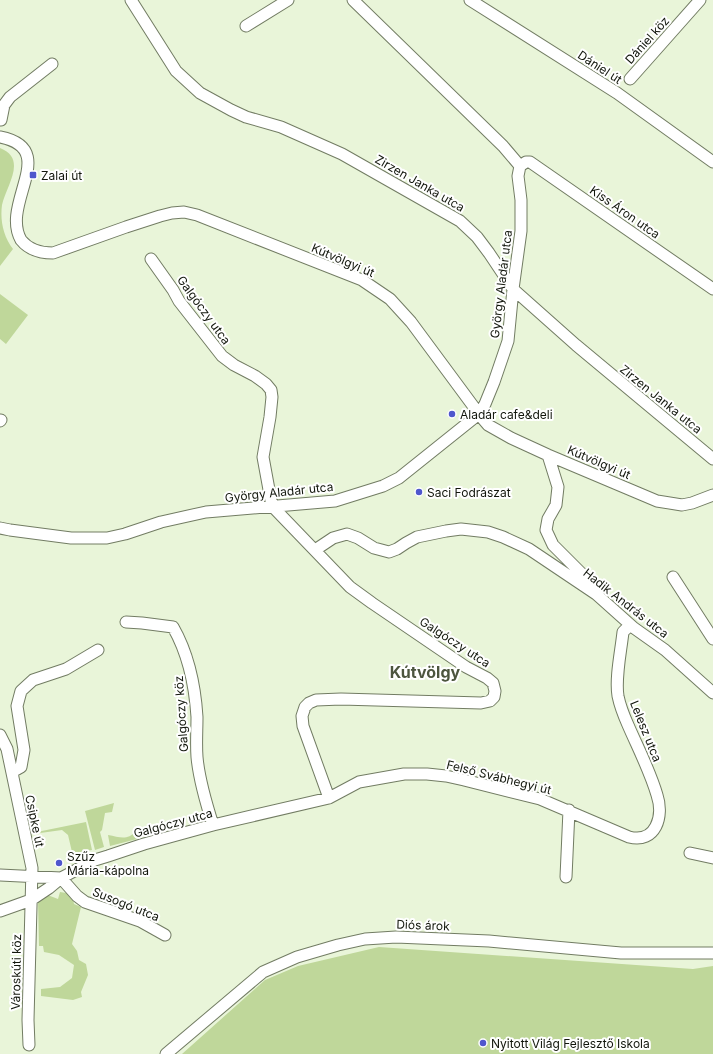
<svg xmlns="http://www.w3.org/2000/svg" width="713" height="1054" font-family="Inter,sans-serif">
<style>
.green{fill:#bfd79a}
.lines{fill:none;stroke-linecap:round;stroke-linejoin:round}
.minor-casing{stroke:#727c63;stroke-width:13}
.minor{stroke:#fff;stroke-width:11}
.poi-dot{fill:#4f57cd;stroke:#fff;stroke-width:1.5}
.labels{text-anchor:middle;dominant-baseline:central;stroke-width:4;stroke-linejoin:round;paint-order:stroke}
.street-label{font-size:12px;fill:#12160c;stroke:#fff}
.poi-label{font-size:12px;fill:#12160c;stroke:#fff;text-anchor:start}
.district-label{font-size:16px;font-weight:bold;fill:#4c553e;stroke:#fff}
</style>
<rect width="100%" height="100%" fill="#e9f5d9"/>
<path class="green" d="M0 148C28 159 6 186 2 205 0 220 3 236 13 249L0 266Z
M0 294 28 315 6 344 0 339Z
M114 803 112 812 105 813 102 830 100 832 104 847 95 850 85 811Z
M86 822 92 850 75 853 72 852 68 835 62 830 33 834 32 833Z
M136 831 137 839 110 846 108 835C120 837 127 841 136 831Z
M60 892 72 894 74 904 81 907 72 944 77 951 79 960 86 964 88 975 81 992 82 997 73 1000 41 996V989L60 987 72 978 74 965 59 955 44 952 43 946H39L38 900 45 894 58 899Z
M379 947 693 969 713 966V1054H182L265 980 298 966Z"/>
<g class="lines">
<defs>
<path id="minor" d="M131 0 176 71 200 93 231 110 246 117 281 127 342 154 460 221 477 237 489 253 513 289 576 345 713 459
M470 0 617 93 713 162
M246 26 288 0
M630 79 700 0
M1 120 4 105 10 97 52 64
M0 137C61 149 0 203 21 240 29 250 41 253 53 253L126 227 160 216 172 213 184 212 197 215 362 280 390 299 411 322 482 418 488 425 511 438 548 455 657 501 682 505 692 503 713 495
M520 166 526 162H530L713 289
M151 259 173 290 179 301 222 356 234 365 255 376 266 384 271 390 272 397 270 417 263 457 272 506 350 587 372 603 466 667 487 678 493 683 495 691 494 697 490 701 481 703 341 699 316 700 309 703 305 707 302 716 303 726 329 798
M0 421 1 420
M548 455 558 487 556 505 548 519 546 530 553 545 581 573 594 590
M0 528 10 530 71 538H107L125 534 161 522 206 512 335 501 383 486 399 478 479 414 485 404 494 382 508 341 513 289 521 231V200L518 176 520 166 503 146 353 0
M315 550 333 538 347 534 358 538 374 548 389 552 397 549 406 543 417 537 446 531 461 529 488 532 503 537 529 549 596 594 634 628 665 650 713 693
M673 577 713 639
M126 622 142 623 173 627C189 655 195 685 197 717 197 730 196 744 197 757 199 780 206 803 213 825
M0 735 7 749 32 868 28 1020 29 1045
M12 772 21 767 24 750 17 706 21 691 33 680 66 669 98 650
M690 853 713 858
M0 875 61 878
M566 877 569 810
M61 878 77 896 85 902 140 921 165 935
M0 911 31 900 49 888 61 878 95 860 108 856 144 844 213 825 329 798 359 782 404 774H427L446 776 464 780 540 799 629 837C656 844 664 816 657 795 650 771 638 748 628 725 624 716 620 706 618 696 615 678 621 651 623 632L627 628 630 626 634 628
M166 1054 263 972 297 957 338 945 365 939 396 937 489 941 621 953H713"/>
</defs>
<use href="#minor" class="minor-casing"/>
<use href="#minor" class="minor"/>
</g>
<g class="poi-dot">
<rect x="29" y="171" width="8" height="8" rx="2"/>
<circle cx="452" cy="414" r="4"/>
<circle cx="419" cy="492" r="4"/>
<circle cx="59" cy="863" r="4"/>
<circle cx="483" cy="1043" r="4"/>
</g>
<g class="labels">
<g class="street-label">
<text transform="translate(647 40) rotate(-48)">Dániel köz</text>
<text transform="translate(600 67) rotate(33)">Dániel út</text>
<text transform="translate(420 183) rotate(30)">Zirzen Janka utca</text>
<text transform="translate(625 212) rotate(35)">Kiss Áron utca</text>
<text transform="translate(343 260) rotate(23)">Kútvölgyi út</text>
<text transform="translate(501 284) rotate(-83)">György Aladár utca</text>
<text transform="translate(204 310) rotate(54)">Galgóczy utca</text>
<text transform="translate(661 399) rotate(39)">Zirzen Janka utca</text>
<text transform="translate(599 462) rotate(23)">Kútvölgyi út</text>
<text transform="translate(279 492) rotate(-6)">György Aladár utca</text>
<text transform="translate(626 603) rotate(38)">Hadik András utca</text>
<text transform="translate(455 642) rotate(33)">Galgóczy utca</text>
<text transform="translate(181 714) rotate(-94)">Galgóczy köz</text>
<text transform="translate(646 731) rotate(68)">Lelesz utca</text>
<text transform="translate(499 777) rotate(14)">Felső Svábhegyi út</text>
<text transform="translate(35 821) rotate(78)">Csipke út</text>
<text transform="translate(173 823) rotate(-15)">Galgóczy utca</text>
<text transform="translate(126 904) rotate(22)">Susogó utca</text>
<text transform="translate(423 925) rotate(2)">Diós árok</text>
<text transform="translate(16 972) rotate(-89)">Városkúti köz</text>
</g>
<g class="poi-label">
<text x="41" y="175">Zalai út</text>
<text x="460" y="414">Aladár cafe&amp;deli</text>
<text x="427" y="492">Saci Fodrászat</text>
<text x="67" y="856">Szűz<tspan x="67" dy="14">Mária-kápolna</tspan></text>
<text x="491" y="1043">Nyitott Világ Fejlesztő Iskola</text>
</g>
<g class="district-label">
<text x="425" y="672">Kútvölgy</text>
</g>
</g>
</svg>
